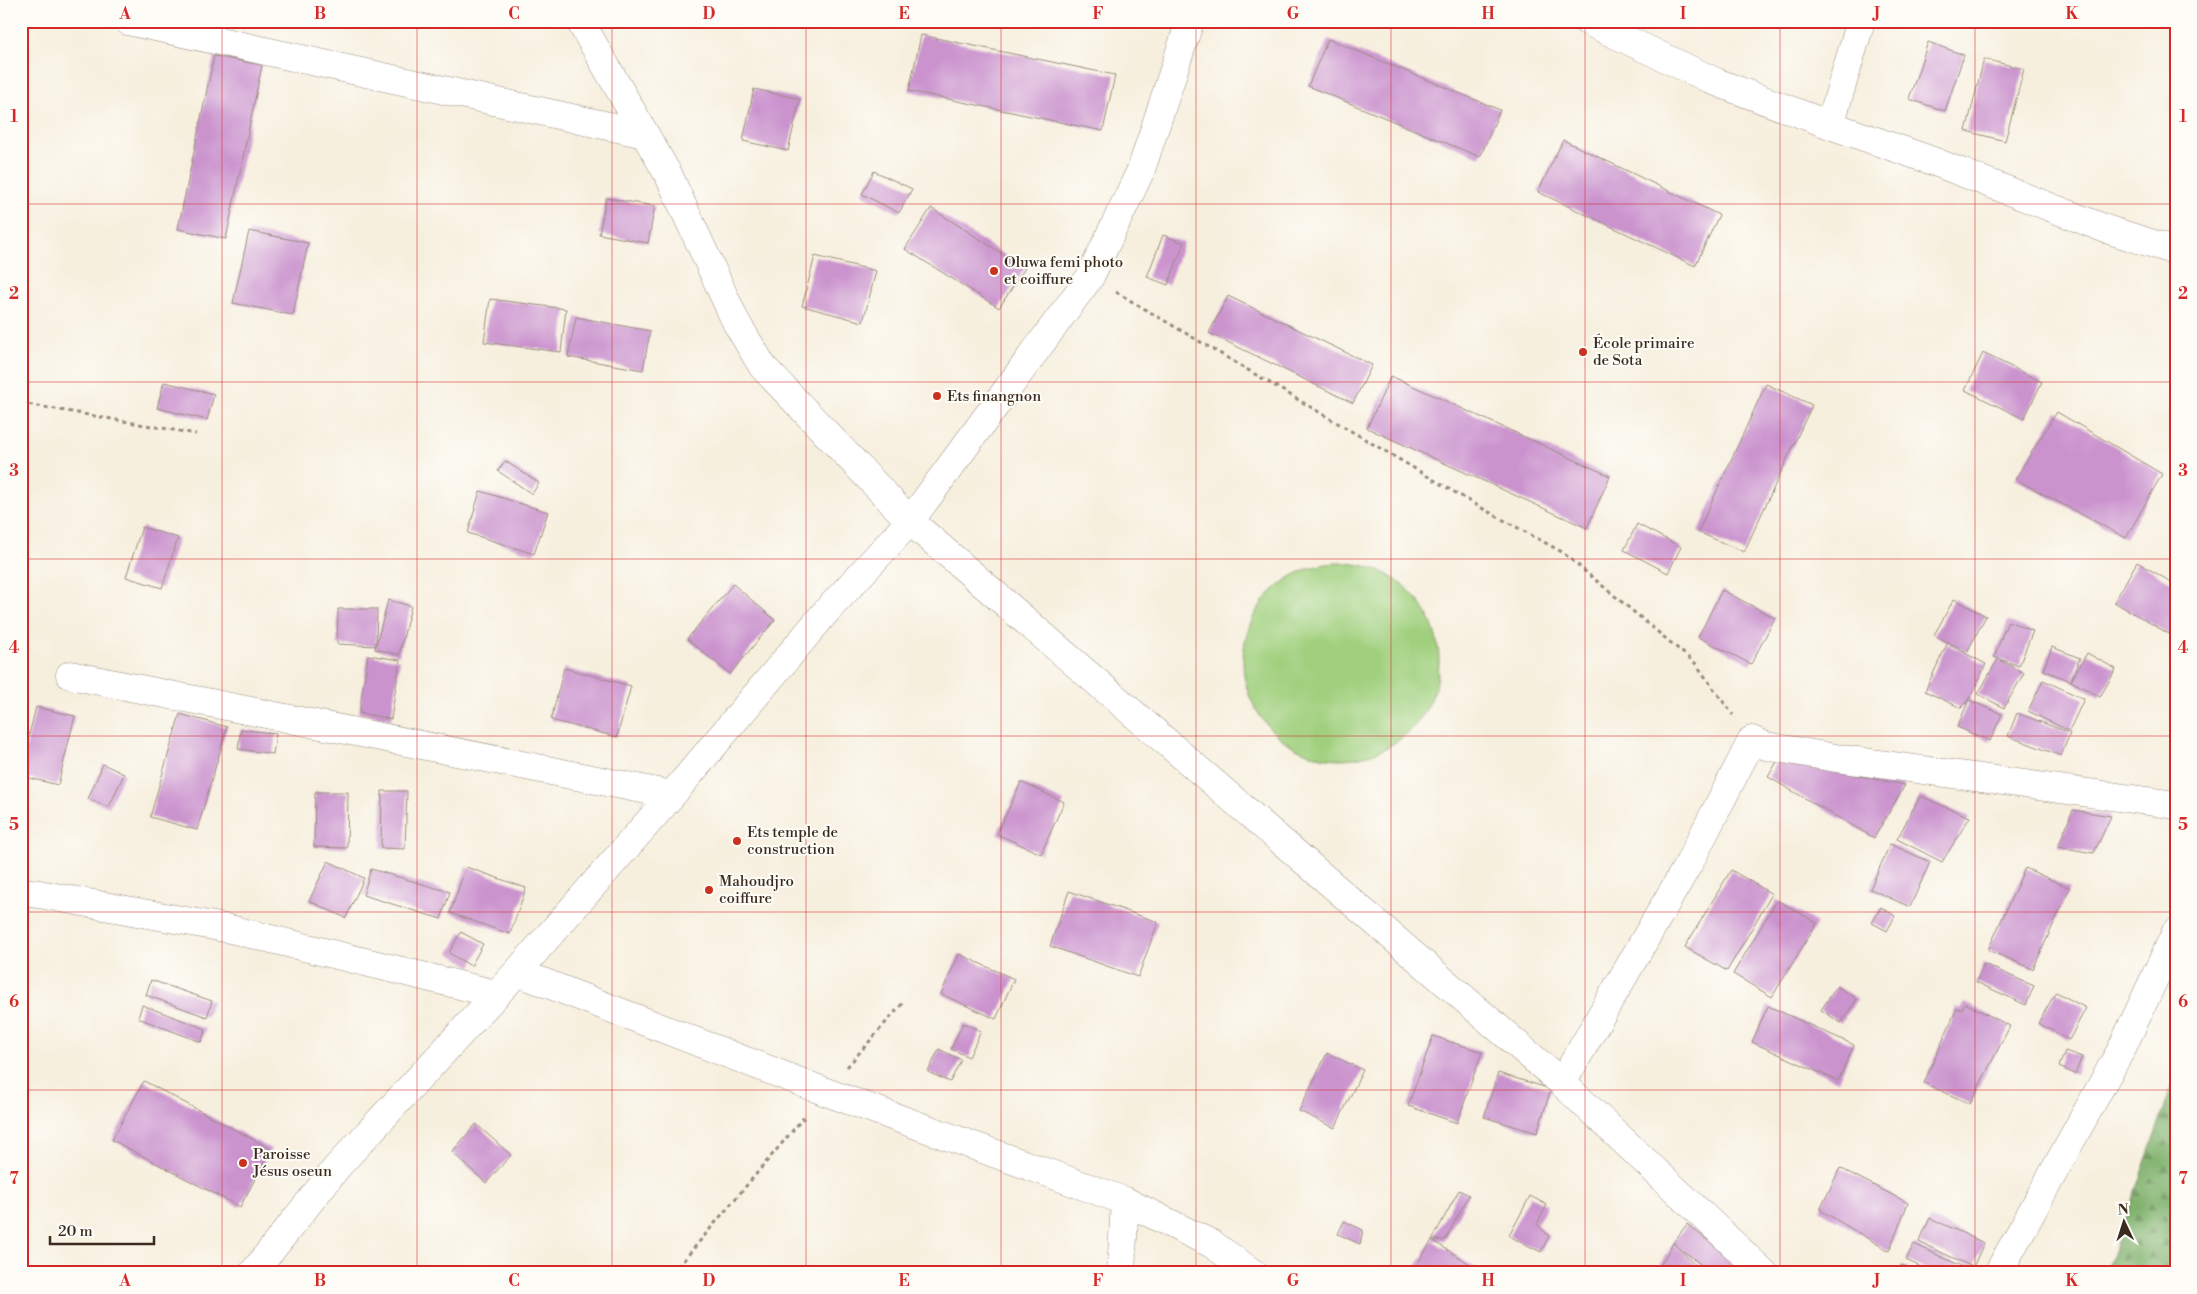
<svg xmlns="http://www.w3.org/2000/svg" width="2197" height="1294" font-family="'Libre Bodoni',serif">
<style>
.grass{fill:#a0d07e;stroke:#6e7d4e}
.forest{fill:url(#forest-firs);stroke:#5e6e46}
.building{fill:#ca93ce}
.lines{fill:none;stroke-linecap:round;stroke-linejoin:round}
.minor-casing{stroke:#998c7e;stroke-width:29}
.path{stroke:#998c7e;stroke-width:3;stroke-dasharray:4 4;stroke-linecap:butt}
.minor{stroke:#fff;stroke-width:28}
.grid{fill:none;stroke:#d62828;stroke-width:1;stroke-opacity:0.55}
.poi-dot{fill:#c8321e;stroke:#fdfcf7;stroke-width:2}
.labels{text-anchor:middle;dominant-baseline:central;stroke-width:4;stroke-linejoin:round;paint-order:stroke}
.poi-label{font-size:15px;fill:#3b2a1e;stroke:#fdfcf7;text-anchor:start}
.neatline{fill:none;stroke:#d62828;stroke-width:2}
.grid-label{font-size:16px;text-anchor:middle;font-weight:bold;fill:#d62828}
</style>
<defs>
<pattern id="forest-firs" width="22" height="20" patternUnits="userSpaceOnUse" patternTransform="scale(1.25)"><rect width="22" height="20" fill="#80b26d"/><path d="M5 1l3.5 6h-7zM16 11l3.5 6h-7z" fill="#6a9159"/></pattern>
</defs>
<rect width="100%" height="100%" fill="#fdfcf7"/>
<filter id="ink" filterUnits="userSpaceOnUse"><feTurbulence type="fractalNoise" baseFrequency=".02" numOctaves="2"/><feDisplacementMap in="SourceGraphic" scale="10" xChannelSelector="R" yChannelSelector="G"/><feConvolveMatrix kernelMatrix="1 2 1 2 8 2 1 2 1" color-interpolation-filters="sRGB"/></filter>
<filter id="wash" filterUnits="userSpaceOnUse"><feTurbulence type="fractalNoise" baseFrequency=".0096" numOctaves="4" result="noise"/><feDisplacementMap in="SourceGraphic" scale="20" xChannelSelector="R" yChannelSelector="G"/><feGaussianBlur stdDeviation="1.12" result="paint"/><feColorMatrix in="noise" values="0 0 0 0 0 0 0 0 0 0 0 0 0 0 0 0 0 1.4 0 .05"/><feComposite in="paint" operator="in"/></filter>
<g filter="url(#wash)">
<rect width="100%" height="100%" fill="#f7efde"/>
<path class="grass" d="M1243 661a98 98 0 1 1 196 0a98 98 0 1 1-196 0Z"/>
<path class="forest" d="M2176 1075V1273H2106Z"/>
<g id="blocks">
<path class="building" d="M921 35 1115 75 1103 131 909 91Z
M1328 39 1500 110 1480 157 1308 86Z
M1928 42 1964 55 1945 111 1909 99Z
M214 56 262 65 226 239 178 229Z
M1984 59 2024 69 2005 141 1966 131Z
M754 89 800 99 788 151 743 141Z
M1563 140 1719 215 1695 266 1538 192Z
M874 171 912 189 899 213 862 194Z
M606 198 655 206 648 243 599 234Z
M931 208 1025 268 999 308 905 249Z
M249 231 308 243 293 315 233 303Z
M1163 235 1184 243 1168 285 1147 277Z
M815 256 876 271 863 322 802 306Z
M1228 296 1372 365 1353 403 1209 333Z
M490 299 566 309 561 352 484 342Z
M576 317 650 331 643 370 568 357Z
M1983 353 2042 382 2024 419 1965 390Z
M1391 376 1610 476 1587 528 1367 428Z
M164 382 214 394 207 420 157 408Z
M1766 384 1812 405 1744 552 1698 532Z
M2057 412 2162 474 2126 538 2015 479Z
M505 461 539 483 532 494 498 471Z
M480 491 548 512 534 554 468 533Z
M1637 524 1681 547 1668 573 1624 550Z
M142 527 178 538 162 588 126 577Z
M2137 562 2176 585V638L2114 602Z
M733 584 775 620 730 674 687 639Z
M1722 590 1775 618 1751 664 1698 637Z
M1954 599 1986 616 1967 652 1934 635Z
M388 600 411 606 399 655 375 649Z
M338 609H377L376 646 337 644Z
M2008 621 2033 631 2019 666 1994 657Z
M1947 644 1986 664 1969 700 2002 714 1990 741 1957 727 1969 700 1961 708 1925 691Z
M2052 647 2080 658 2071 681 2043 670Z
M2087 653 2116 669 2100 697 2071 681Z
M368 655 400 660 391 719 359 713Z
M1998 659 2024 673 2004 708 1978 694Z
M564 668 631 686 617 737 551 720Z
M2043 680 2084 699 2069 731 2028 711Z
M36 707 75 716 58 785 21 776V767Z
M2017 713 2070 733 2061 756 2008 736Z
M180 714 227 727 197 830 150 817Z
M241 729 276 734 273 754 238 749Z
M1778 760 1905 785 1874 838 1768 777Z
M103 764 124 774 109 807 88 799Z
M1021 782 1064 802 1041 854 997 834Z
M382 791H407L405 849 381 848Z
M315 792H348L347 848 314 847Z
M1920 796 1970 817 1942 862 1897 839Z
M2073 810 2111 816 2094 853 2058 847Z
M1890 844 1930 862 1910 907 1870 889Z
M328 861 364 878 346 918 309 901Z
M466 867 526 888 510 934 450 913Z
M2025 868 2070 888 2033 969 1988 950Z
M371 869 450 892 441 919 363 895Z
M1731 870 1772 894 1727 971 1685 947Z
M1069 891 1158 922 1138 977 1050 946Z
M1777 900 1817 923 1772 997 1733 974Z
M1881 907 1895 916 1887 931 1872 923Z
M461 932 483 944 471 966 449 953Z
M959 954 1014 979 996 1019 941 994Z
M1984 964 2034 986 2026 1005 1976 982Z
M151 980 212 1001 207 1017 146 995Z
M1837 986 1857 999 1841 1023 1821 1010Z
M2056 992 2086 1008 2069 1040 2038 1023Z
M1965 1003 2010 1026 1970 1104 1924 1083 1957 1008 1961 1010Z
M142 1005 206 1029 201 1042 138 1018Z
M1768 1006 1854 1045 1838 1081 1752 1042Z
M963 1023 981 1031 969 1057 951 1049Z
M1433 1036 1482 1052 1457 1123 1408 1106Z
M939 1049 961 1060 950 1082 928 1072Z
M2065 1051 2082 1057 2075 1074 2059 1067Z
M1327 1053 1363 1070 1335 1128 1299 1111Z
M1498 1073 1551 1089 1537 1133 1484 1117Z
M144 1081 271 1149 240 1207 112 1140Z
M476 1124 511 1155 486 1183 452 1152Z
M1840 1168 1908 1203 1889 1251 1820 1210Z
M1459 1190 1469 1195 1445 1240H1432L1476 1268 1473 1273H1412L1432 1240Z
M1530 1196 1547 1205 1537 1224 1549 1236 1541 1252 1509 1236Z
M1930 1218 1984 1243 1973 1267 1919 1242Z
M1344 1221 1363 1230 1360 1244 1338 1234Z
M1687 1224 1735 1262 1726 1273H1712L1673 1243Z
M1673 1243 1704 1273H1656Z
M1914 1244 1963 1267 1961 1273H1934L1906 1260Z
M1902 1265 1917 1273H1898Z"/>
</g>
</g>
<g filter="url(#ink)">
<use href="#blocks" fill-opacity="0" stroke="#998c7e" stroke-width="1"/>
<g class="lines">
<defs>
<path id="minor" d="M128 21 645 134
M580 21 669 176 736 322 763 367 910 521 1562 1083 1764 1273
M1587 21 1716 82 1830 125 1930 160 2106 229 2176 251
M1830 125 1861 21
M70 675 672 795
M21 892 39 894 230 929 496 994
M517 972 826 1092 1125 1201 1212 1244 1253 1273
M1562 1083 1689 863 1752 740 1766 746 1836 758 2176 805
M253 1273 338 1166 517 972 672 795 824 614 910 521 1090 277 1141 170 1190 21
M1121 1273 1125 1201
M1998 1273 2121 1050 2176 932"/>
</defs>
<use href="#minor" class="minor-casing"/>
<path class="path" d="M1116 292 1478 506 1562 552 1695 663 1733 715
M21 403 196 434
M847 1067 903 1003
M673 1273 804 1117"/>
<use href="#minor" class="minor"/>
</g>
</g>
<path class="grid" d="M222 21V1273M417 21V1273M612 21V1273M806 21V1273M1001 21V1273M1196 21V1273M1391 21V1273M1585 21V1273M1780 21V1273M1975 21V1273M21 204H2176M21 382H2176M21 559H2176M21 736H2176M21 912H2176M21 1090H2176"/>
<g class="poi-dot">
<circle cx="994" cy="271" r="5"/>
<circle cx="1583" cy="352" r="5"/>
<circle cx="937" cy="396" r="5"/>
<circle cx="737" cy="841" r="5"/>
<circle cx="709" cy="890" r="5"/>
<circle cx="243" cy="1163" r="5"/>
</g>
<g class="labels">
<g class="poi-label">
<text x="1004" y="262">Oluwa femi photo<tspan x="1004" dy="17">et coiffure</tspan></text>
<text x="1593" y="343">École primaire<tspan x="1593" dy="17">de Sota</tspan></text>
<text x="947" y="396">Ets finangnon</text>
<text x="747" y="832">Ets temple de<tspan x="747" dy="17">construction</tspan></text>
<text x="719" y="881">Mahoudjro<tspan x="719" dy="17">coiffure</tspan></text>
<text x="253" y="1154">Paroisse<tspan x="253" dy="17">Jésus oseun</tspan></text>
</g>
</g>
<rect width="2197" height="1294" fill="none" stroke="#fdfcf7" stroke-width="55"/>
<g transform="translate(2124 1222) rotate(356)" stroke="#fdfcf7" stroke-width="4" paint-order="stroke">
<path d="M0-4L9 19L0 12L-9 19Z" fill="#3b2a1e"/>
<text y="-8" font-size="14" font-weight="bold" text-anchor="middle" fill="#3b2a1e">N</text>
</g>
<path d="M50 1236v8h104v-8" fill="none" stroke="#3b2a1e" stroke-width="2.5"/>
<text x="58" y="1236" font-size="15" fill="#3b2a1e" stroke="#fdfcf7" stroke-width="4" paint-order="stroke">20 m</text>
<rect x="28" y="28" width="2142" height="1238" class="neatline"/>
<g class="grid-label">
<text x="125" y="19">A</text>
<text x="320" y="19">B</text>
<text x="514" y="19">C</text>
<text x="709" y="19">D</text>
<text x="904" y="19">E</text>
<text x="1098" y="19">F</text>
<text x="1293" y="19">G</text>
<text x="1488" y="19">H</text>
<text x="1683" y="19">I</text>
<text x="1877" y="19">J</text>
<text x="2072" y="19">K</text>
<text x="14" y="122">1</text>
<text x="2183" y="122">1</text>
<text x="14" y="299">2</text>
<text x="2183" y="299">2</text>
<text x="14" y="476">3</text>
<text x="2183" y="476">3</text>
<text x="14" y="653">4</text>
<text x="2183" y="653">4</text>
<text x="14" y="830">5</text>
<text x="2183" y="830">5</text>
<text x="14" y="1007">6</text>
<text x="2183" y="1007">6</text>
<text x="14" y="1184">7</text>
<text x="2183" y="1184">7</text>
<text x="125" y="1286">A</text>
<text x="320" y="1286">B</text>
<text x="514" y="1286">C</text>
<text x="709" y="1286">D</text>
<text x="904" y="1286">E</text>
<text x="1098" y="1286">F</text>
<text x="1293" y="1286">G</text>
<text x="1488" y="1286">H</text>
<text x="1683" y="1286">I</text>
<text x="1877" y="1286">J</text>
<text x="2072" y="1286">K</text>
</g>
</svg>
